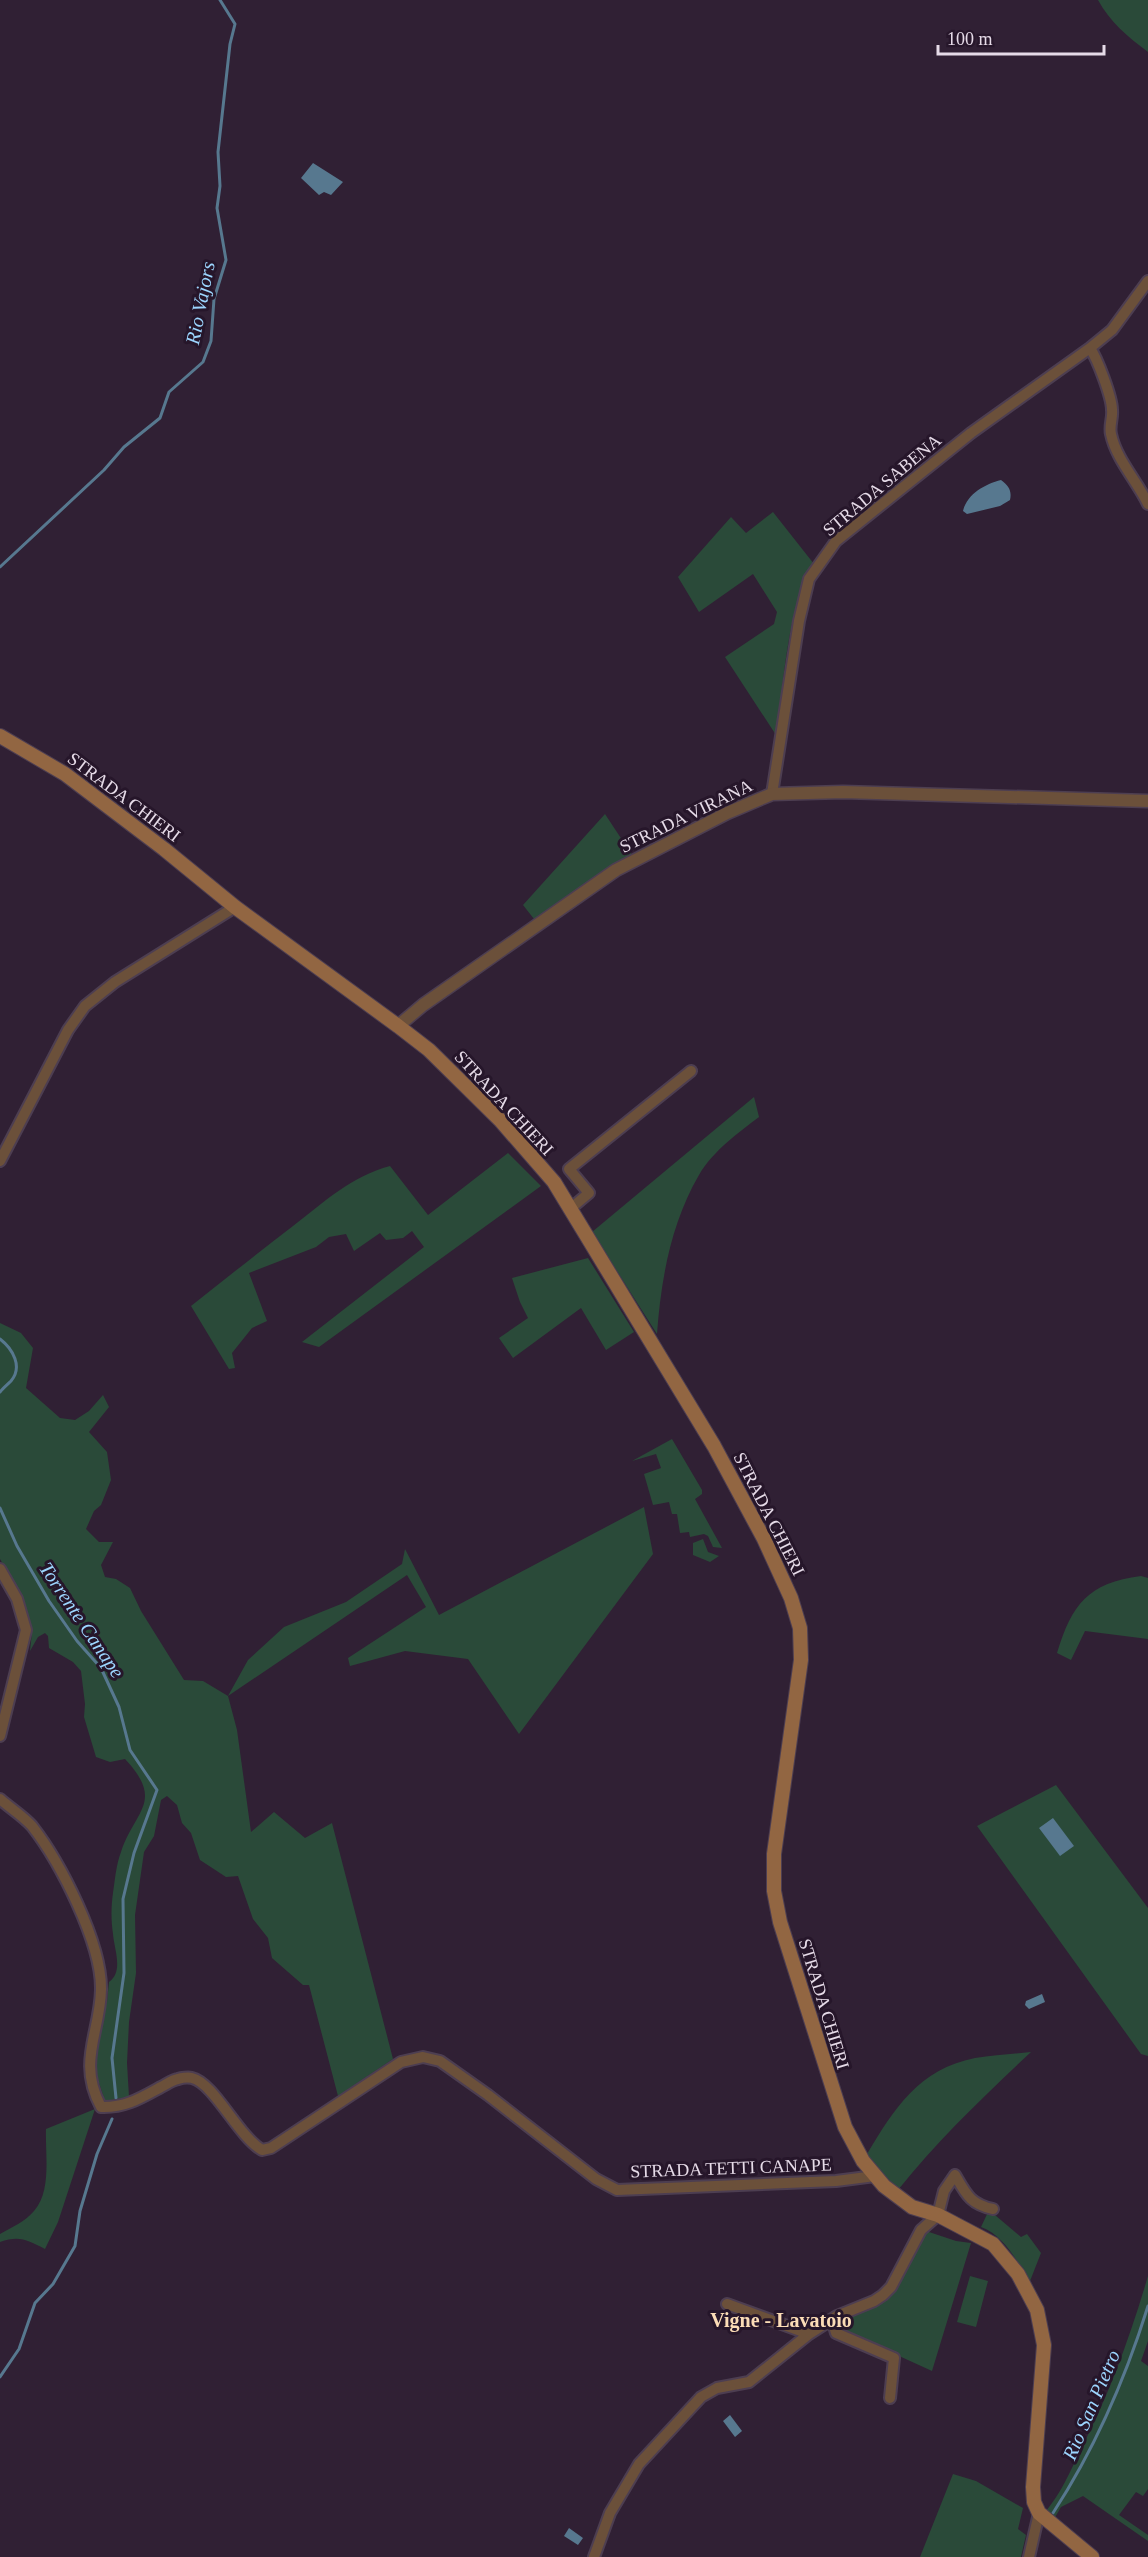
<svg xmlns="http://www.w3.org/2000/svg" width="1148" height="2557" font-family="'Times New Roman',serif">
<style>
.green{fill:#2a4a39}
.water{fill:#57788f}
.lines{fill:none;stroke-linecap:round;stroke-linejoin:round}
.stream{stroke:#57788f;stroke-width:3}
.minor-casing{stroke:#4d3e51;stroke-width:14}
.tertiary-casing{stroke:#4d3e51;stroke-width:15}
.secondary-casing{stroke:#4d3e51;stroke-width:16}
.minor{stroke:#6b503a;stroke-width:10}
.tertiary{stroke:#6b503a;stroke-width:12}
.secondary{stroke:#926642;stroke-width:14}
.labels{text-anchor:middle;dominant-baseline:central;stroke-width:6;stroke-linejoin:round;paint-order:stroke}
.street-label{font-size:18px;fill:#e6dbe8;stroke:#26162a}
.water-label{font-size:20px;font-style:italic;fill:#9cd5fe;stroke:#26162a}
.neighbourhood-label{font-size:20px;font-weight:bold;fill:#fbdcb6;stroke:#26162a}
</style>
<rect width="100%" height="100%" fill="#302034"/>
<path class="green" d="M1098 0H1148V52C1128 37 1110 22 1098 0Z
M773 512 814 564C787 606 784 684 776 735L725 657 774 624 777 612 753 574 699 612 678 577 731 517 746 533Z
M605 814 632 855 605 870 534 919 523 905Z
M754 1097 759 1117C738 1133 713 1151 699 1175 671 1223 661 1279 657 1334L592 1232Z
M508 1153 541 1186 319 1347 302 1342 424 1247 412 1231 403 1238 386 1240 380 1233 354 1251 346 1234 329 1237 316 1247 249 1273 267 1321 252 1328 232 1353 235 1368 229 1369 191 1306C225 1279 259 1252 293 1226 324 1202 352 1176 390 1166L428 1215Z
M588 1258 634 1332 606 1350 581 1308 513 1358 499 1338 528 1318 520 1302 512 1278Z
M0 1323 21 1333 33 1348 26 1388 60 1418 75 1420 89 1411 103 1395 109 1407 89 1432 107 1452 111 1480 101 1505 94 1511 86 1529 99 1542H113L101 1565 105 1577 116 1579 130 1588 141 1611 184 1680 203 1681 228 1696 248 1660 284 1627 346 1602 402 1564 405 1549 439 1615 644 1507 653 1554 519 1734 468 1659 405 1651 350 1666 348 1658 426 1607 407 1575 228 1696 237 1730 251 1832 274 1812 305 1838 332 1823 393 2059 338 2096 309 1985H303L272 1958 268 1938 253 1919 238 1876 226 1877 200 1860 191 1833 182 1823 177 1805 167 1796 161 1800 154 1836 144 1852 135 1915 136 1973 129 2022 127 2063 129 2097 105 2101 97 2077 96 2049 101 2016 107 2002 109 1982C124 1971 114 1949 113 1934 111 1921 111 1906 113 1893 115 1880 116 1865 121 1852 135 1810 165 1802 125 1759L110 1762 96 1757 84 1717 85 1704 81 1671 73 1662 49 1648 48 1636 45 1633 38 1637 30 1651 32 1632 22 1597 0 1559Z
M672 1439 702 1490V1494L695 1499 722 1548 713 1547 708 1536 704 1534 690 1537 689 1532 680 1533 677 1514H672L669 1502 653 1505 644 1474 661 1468 656 1454 632 1461Z
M703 1539 708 1552 719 1556 710 1562 693 1555V1543Z
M1141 1576 1148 1578V1639L1085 1631 1071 1660 1057 1653C1072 1604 1088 1583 1141 1576Z
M1056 1785 1148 1908V2056L1141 2054 977 1826Z
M1031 2052C984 2096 938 2140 898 2190L881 2174 867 2154C894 2109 919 2069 975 2058 994 2055 1013 2054 1031 2052Z
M95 2109 58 2222 45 2249C28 2240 19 2235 0 2242V2234C12 2227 25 2222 34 2211 52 2191 45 2153 46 2129Z
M989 2210 1021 2237 1027 2234 1041 2253 1030 2281C1017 2262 1004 2235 981 2227Z
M926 2231 956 2241 971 2243 932 2371 840 2329 838 2321 878 2302Z
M970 2276 988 2281 976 2327 957 2322Z
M1148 2276V2341L1141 2361 1148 2366V2489L1143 2496 1136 2492 1119 2515 1148 2535V2541L1083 2496 1061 2507 1054 2519 1046 2511C1061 2493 1070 2472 1080 2451 1109 2395 1130 2337 1148 2276Z
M953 2474 976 2481 1023 2508 1018 2529 1026 2535 1021 2557H920Z"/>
<path class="water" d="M313 163 343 182 331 195 324 192 319 195 301 178Z
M1001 480C1009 486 1012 491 1010 500L1000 506 967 514 963 511C967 494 985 484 1001 480Z
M1053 1818 1074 1846 1060 1856 1039 1828Z
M1042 1994 1045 2002 1029 2009 1025 2005 1026 2001Z
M730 2415 742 2431 735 2437 723 2421Z
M569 2528 583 2538 578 2545 564 2536Z"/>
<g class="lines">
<path class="stream" d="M0 567 104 470 124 447 160 418 169 392 203 362 211 341 214 299 226 260 217 208 220 186 218 152 230 44 235 24 220 0
M0 1339C13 1349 23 1367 11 1381 7 1385 3 1388 0 1392
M0 1508 17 1546 49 1601 77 1641 101 1668 119 1707 130 1750 157 1790 134 1853 123 1899 124 1973 112 2058 116 2098
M0 2377 19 2349 35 2303 53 2284 75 2246 80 2211 97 2154 112 2119
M1053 2513C1094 2450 1126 2377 1148 2306"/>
<defs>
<path id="minor" d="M1090 348C1097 358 1112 397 1112 410 1113 418 1109 426 1111 434 1116 459 1137 481 1148 504
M772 794 799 621 809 579 836 541 971 433 1090 348 1112 330 1148 281
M0 1161 68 1030 85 1006 115 982 235 907
M570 1209 589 1193 569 1169 691 1071
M0 1569 17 1599 26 1630 0 1736
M0 1799C10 1808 23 1816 32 1826 60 1862 102 1943 101 1990 100 2033 77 2062 101 2107 125 2108 141 2098 161 2087 167 2084 172 2080 178 2079 181 2078 188 2077 192 2078 214 2083 238 2136 262 2150L271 2148 401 2062 423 2057 440 2061 488 2095 596 2179 617 2190 836 2181 875 2176
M727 2304 809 2334
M832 2319 836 2333 894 2358 890 2398
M594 2557 610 2513 639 2464 701 2397 717 2388 749 2382 809 2334 837 2316 874 2301 883 2295 891 2287 921 2230 938 2215 944 2191 955 2175C966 2194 970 2204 993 2209
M1029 2557 1039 2513"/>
<path id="tertiary" d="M398 1026 423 1005 616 870 727 813 772 794 843 792 1148 801"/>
<path id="secondary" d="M0 736 65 774 164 849 235 907 398 1026 429 1050 500 1120 554 1182 714 1446 764 1539 791 1598 800 1628 801 1660 774 1854V1891L780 1922 845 2127 863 2161 884 2186 912 2207 938 2215 993 2244 1018 2274 1037 2310 1044 2345 1033 2487 1034 2502 1039 2513 1092 2557"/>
</defs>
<use href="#minor" class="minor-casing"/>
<use href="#tertiary" class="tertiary-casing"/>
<use href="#secondary" class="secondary-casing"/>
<use href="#minor" class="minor"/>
<use href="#tertiary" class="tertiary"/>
<use href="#secondary" class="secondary"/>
</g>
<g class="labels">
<g class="street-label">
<text transform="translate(882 485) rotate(-40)">STRADA SABENA</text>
<text transform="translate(124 797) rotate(37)">STRADA CHIERI</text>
<text transform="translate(686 816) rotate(-26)">STRADA VIRANA</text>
<text transform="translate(504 1103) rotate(47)">STRADA CHIERI</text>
<text transform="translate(769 1514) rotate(63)">STRADA CHIERI</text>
<text transform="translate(824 2004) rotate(73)">STRADA CHIERI</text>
<text transform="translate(731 2168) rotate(-2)">STRADA TETTI CANAPE</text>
</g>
<g class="water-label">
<text transform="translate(200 303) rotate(-79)">Rio Vajors</text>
<text transform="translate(82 1620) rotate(56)">Torrente Canape</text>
<text transform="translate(1091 2405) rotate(-67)">Rio San Pietro</text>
</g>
<g class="neighbourhood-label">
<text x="781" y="2320">Vigne - Lavatoio</text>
</g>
</g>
<path d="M938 45v9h166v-9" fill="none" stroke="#e6dbe8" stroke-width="3"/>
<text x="947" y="45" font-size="18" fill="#e6dbe8" stroke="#26162a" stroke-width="4.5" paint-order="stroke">100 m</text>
</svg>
